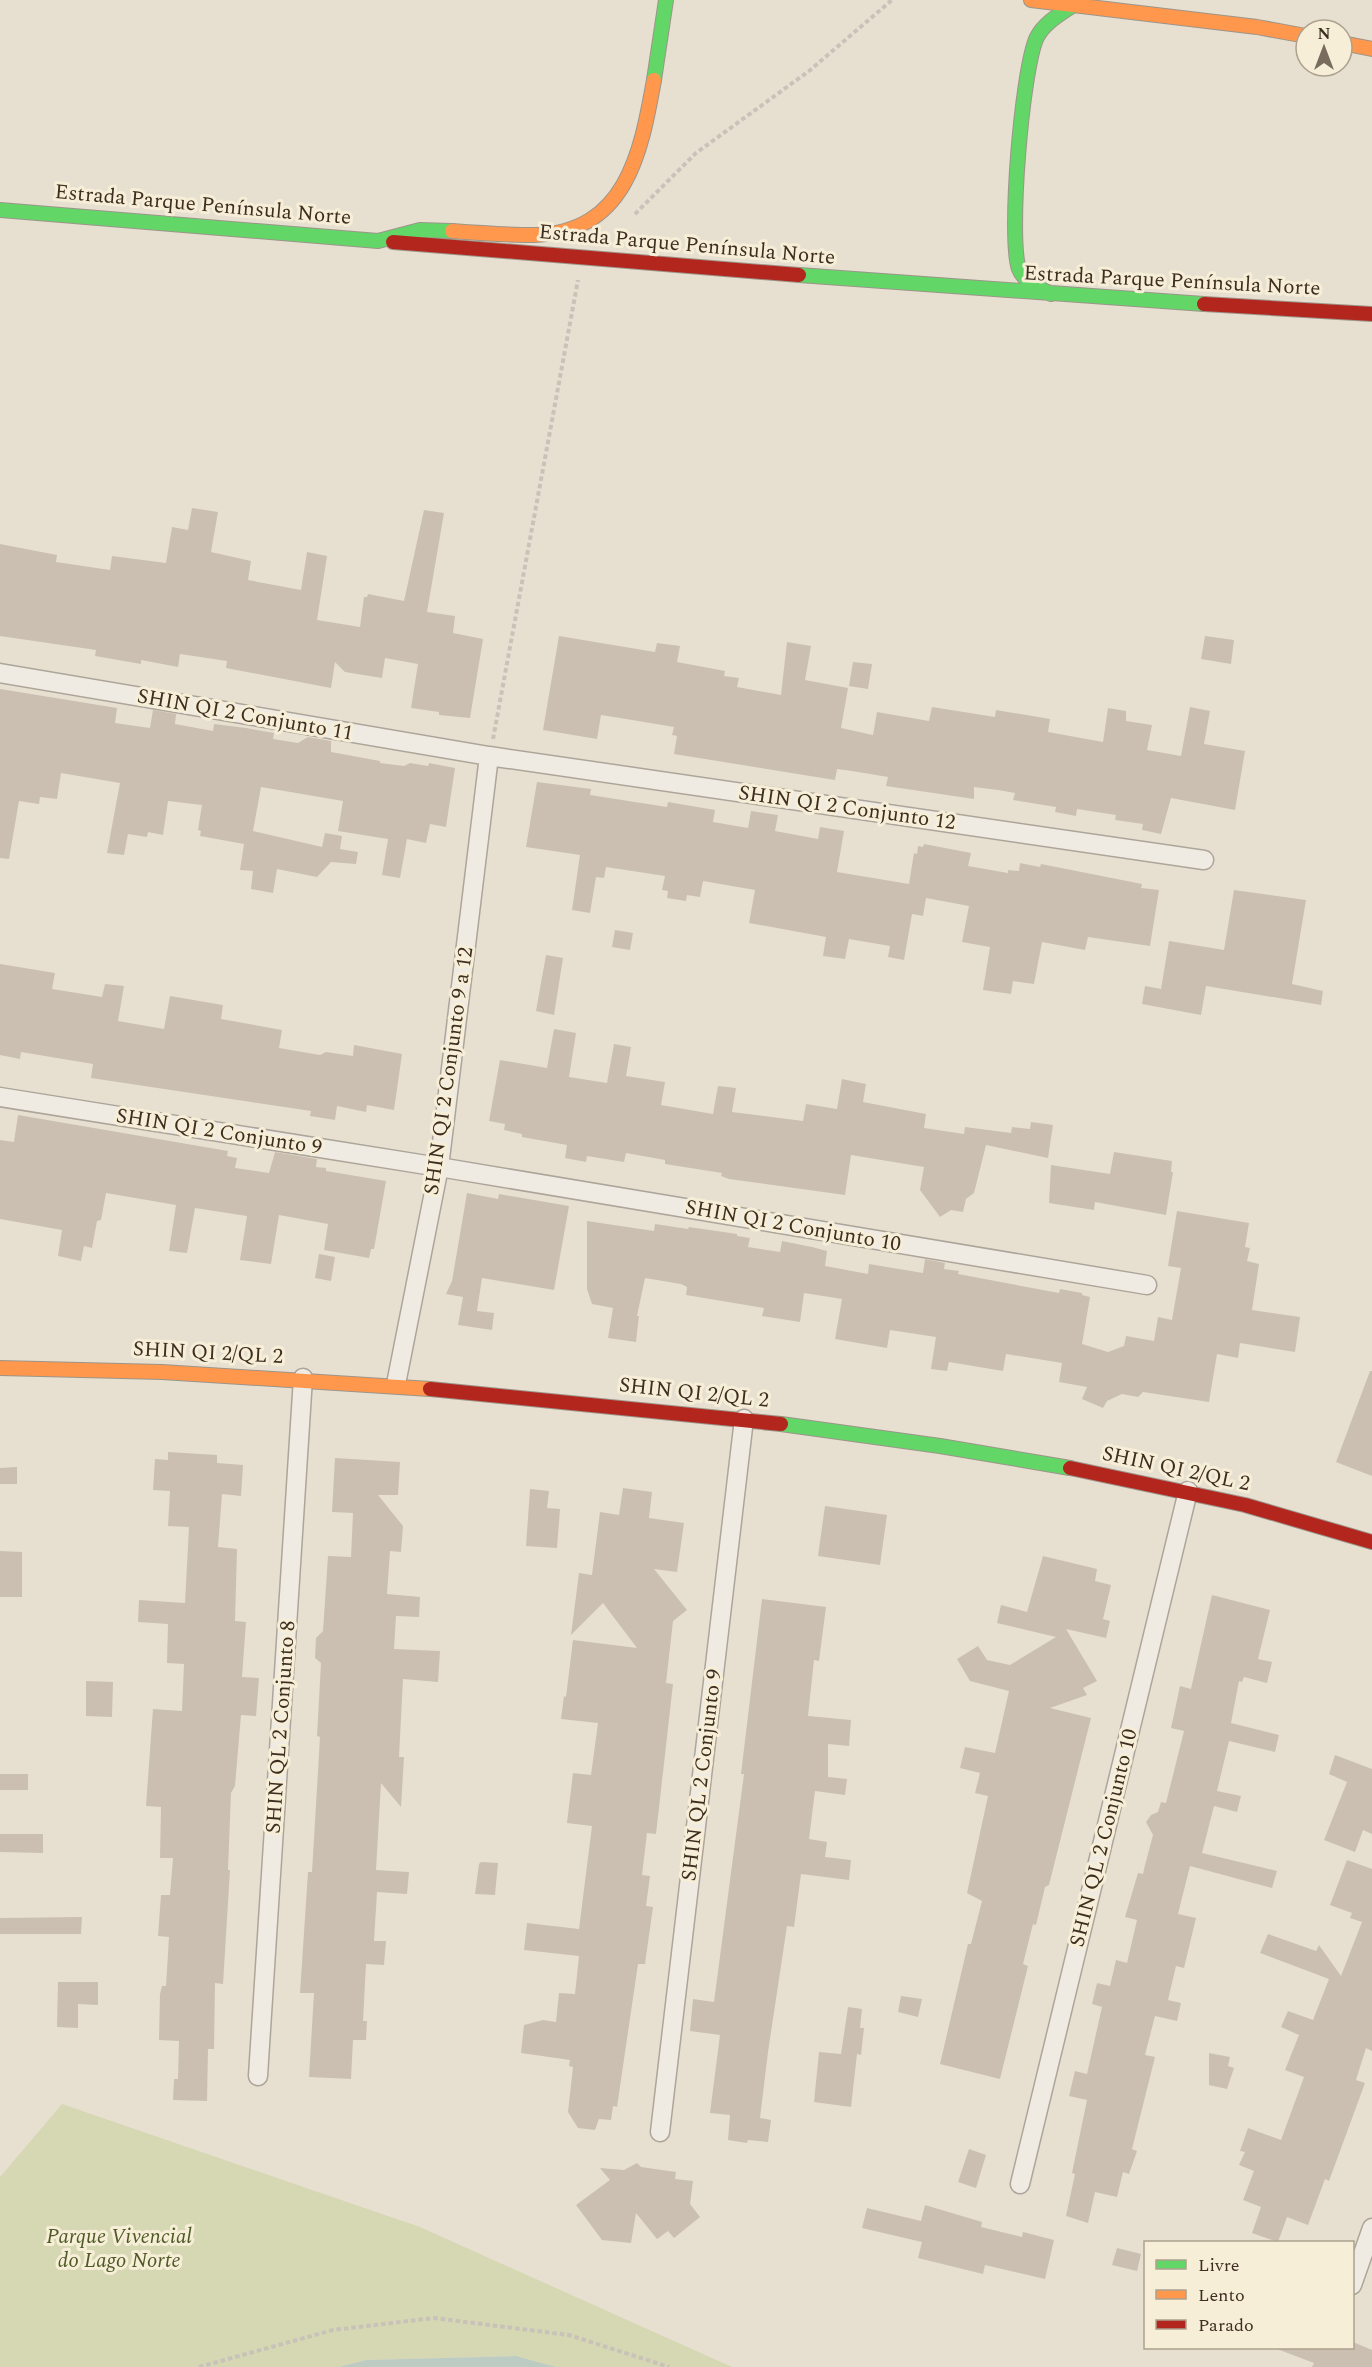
<svg xmlns="http://www.w3.org/2000/svg" width="1372" height="2367" font-family="Spectral,serif">
<style>
.green{fill:#d6d7b3}
.water{fill:#bcccc2}
.building{fill:#cbbfb2}
.lines{fill:none;stroke-linecap:round;stroke-linejoin:round}
.street-casing{stroke:#ada599;stroke-width:21}
.fast-casing{stroke:#9c958a;stroke-width:16}
.slow-casing{stroke:#9c958a;stroke-width:16}
.jam-casing{stroke:#9c958a;stroke-width:16}
.path{stroke:#c8c2b9;stroke-width:4;stroke-dasharray:4.5 3;stroke-linecap:butt}
.street{stroke:#efebe3;stroke-width:18}
.fast{stroke:#63d668;stroke-width:14}
.slow{stroke:#ff974d;stroke-width:14}
.jam{stroke:#b3261e;stroke-width:14}
.labels{text-anchor:middle;dominant-baseline:central;stroke-width:6;stroke-linejoin:round;paint-order:stroke}
.street-label{font-size:21px;fill:#3d2e20;stroke:#f7eed8}
.park-label{font-size:21px;font-style:italic;fill:#4d5a26;stroke:#f7eed8}
</style>
<rect width="100%" height="100%" fill="#e7e0d1"/>
<path class="green" d="M62 2104 420 2227 732 2367H556L516 2356 366 2360 339 2367H0V2177Z"/>
<path class="water" d="M516 2356 556 2367H339L366 2360Z"/>
<path class="building" d="M192 508 218 512 211 552 251 561 248 580 301 590 307 552 327 556 317 620 360 627 364 597H367L368 594 404 601 424 510 444 513 427 612 455 616 453 633 483 639 470 718 439 715V712L411 708 418 664 385 658 382 678 345 672 335 662 331 688 226 668 227 661 180 654 178 667 141 660V664L95 656 96 650 0 636V544L57 555 56 562 110 570 112 556 166 563 172 527 188 530Z
M559 636 655 652 657 643 680 646 677 662 725 671 724 676 739 678 737 687 781 695 787 642 811 646 805 680 848 688 841 728 873 735 877 712 929 721 932 707 995 717 996 710 1050 719 1048 732 1103 742 1108 708 1126 711V721L1152 725 1147 750 1181 756 1190 707 1210 711 1204 744 1245 751 1235 810 1171 798 1161 834 1142 830 1143 824 1115 820 1116 815 1077 809 1076 816 1055 812 1056 807 1013 800 1015 793 998 790 974 787V799L886 786 888 777 852 771 837 769 835 780 674 754 677 736 672 735 674 727 620 718 601 715 597 739 543 730Z
M1205 636 1234 640 1231 664 1201 659Z
M853 662 872 664 868 689 849 686Z
M0 689 117 708 115 723 150 728 153 710 176 714 175 724 213 731 214 724 246 728 274 733 273 739 298 743 308 737 331 741V752L380 761V763L404 766 410 763 428 766 429 763 455 768 446 827 430 824 426 843 407 839 400 878 382 875 388 839 338 831 343 801 261 787 253 831 322 847 325 833 342 836 340 849 358 852 356 864 331 862 317 877 277 869 273 893 251 889 253 871 240 870 244 844 200 836 201 831 198 830 202 805 168 801 163 835 148 832 147 837 128 834 124 855 107 853 120 783 61 773 57 799 40 797 39 804 19 801 9 859 0 858Z
M537 782 591 789 590 795 667 807 668 802 715 810 713 822 748 828 751 811 778 815 775 831 818 839 820 827 844 831 837 872 909 884 914 853 917 854 918 846 923 847 924 844 971 853 968 866 1008 873V870L1019 871 1020 863 1040 867 1041 864 1142 884 1141 888 1159 890 1150 946 1088 937 1085 950 1042 942 1034 984 1013 981 1011 994 983 990 990 947 962 942 969 906 926 898 923 916 912 914 904 960 888 957 890 946 849 939 845 959 823 956 826 937 749 923 755 890 703 881 700 897 687 895 686 901 667 898 668 891 662 890 665 876 606 867 604 878 596 877 590 913 572 910 580 855 526 847Z
M1234 890 1306 900 1292 984 1323 991 1321 1005 1206 986 1201 1015 1142 1004 1145 986 1161 989 1169 941 1224 950Z
M615 930 633 933 630 950 612 947Z
M546 955 563 958 554 1015 536 1011Z
M0 964 55 973 52 989 102 997 105 984 124 986 118 1021 164 1029 170 996 223 1005 221 1019 282 1030 279 1048 320 1055 326 1052 353 1056 354 1045 402 1054 394 1110 367 1105 366 1112 337 1106 335 1120 310 1116 311 1111 91 1078 93 1064 21 1052 20 1059 0 1055Z
M554 1029 576 1033 569 1077 607 1083 614 1044 631 1047 626 1076 665 1082 661 1105 713 1114 718 1086 736 1088 732 1112 803 1121 806 1104 837 1109 842 1079 866 1084 863 1102 926 1114 924 1128 964 1134 965 1127 1011 1133 1012 1127 1030 1129 1031 1122 1053 1125 1048 1158 986 1145 974 1193 966 1199 963 1212 951 1210 940 1217 920 1190 924 1167 851 1155 845 1195 729 1179 721 1176 722 1173 665 1164V1160L626 1153 624 1162 587 1156 586 1162 565 1158 567 1145 522 1137V1134L504 1130 505 1124 489 1121 500 1060 547 1068Z
M18 1115 228 1151 227 1156 237 1158 235 1168 269 1173 275 1152 317 1159 316 1167 326 1168V1171L386 1181 374 1249H371L369 1258 324 1250 328 1224 279 1215 271 1264 240 1260 247 1216 195 1208 187 1253 169 1251 176 1205 106 1193 101 1220 97 1221 92 1248 84 1246 81 1261 58 1256 62 1230 0 1219V1140L14 1142Z
M1114 1152 1172 1161 1171 1172H1173L1166 1215 1095 1202 1094 1210 1049 1203 1051 1165 1110 1174Z
M467 1193 498 1199 499 1194 569 1206 554 1290 482 1278 477 1311 494 1313 492 1330 458 1325 463 1297 446 1294 452 1281Z
M1177 1211 1249 1223 1245 1247 1250 1248 1247 1261 1259 1264 1252 1310 1300 1317 1295 1352 1240 1343 1238 1358 1217 1354 1209 1402 1143 1392 1138 1397 1122 1394 1107 1401 1103 1408 1082 1399 1087 1387 1059 1382 1062 1363 1006 1354 1003 1371 949 1362 947 1371 931 1369 936 1337 890 1330 887 1348 835 1339 842 1299 804 1293 800 1322 762 1316 764 1308 686 1295 687 1287 681 1284 645 1278 637 1316H639L636 1342 608 1338 613 1308 592 1304 587 1289V1221L654 1231 655 1224 688 1229 689 1227 737 1234V1236L750 1238 748 1247 780 1252 782 1241 812 1247 827 1251 825 1266 868 1274 869 1264 923 1273 925 1259 945 1263 944 1269 959 1271 958 1274 1059 1293 1060 1289 1082 1293V1295L1090 1297 1082 1344 1108 1352 1124 1346 1126 1336 1154 1341 1158 1317 1172 1320 1181 1268 1168 1266Z
M319 1254 335 1257 331 1281 315 1278Z
M1370 1371H1372V1476L1336 1462Z
M168 1452 217 1455V1463L243 1465 241 1496 222 1494 218 1547 237 1549 235 1621 246 1622 242 1677 259 1678 256 1716 241 1715 235 1786 231 1793 228 1870H230L223 1984 215 1983 214 2049H208L207 2101 173 2100 174 2079H178L179 2041 159 2040 160 1994 162 1986H166L169 1937 158 1936 161 1895H170L173 1858H160L161 1807 146 1806 153 1709 182 1711 184 1664 167 1663 168 1624 138 1622 139 1600 185 1603 189 1527 168 1526 170 1491 153 1490 155 1459 168 1460Z
M335 1458 400 1462 398 1495H378L403 1526 401 1552 390 1551 387 1594 420 1597 419 1617 396 1616 394 1649 440 1651 438 1682 403 1679 399 1757H404L401 1807 381 1783 376 1870 409 1872 407 1894 377 1892 374 1941H386L384 1965 366 1964 363 2021H367L366 2040H353L351 2079 309 2077 314 1993H300L308 1872H312L320 1737 317 1736 321 1663 315 1658 316 1638 323 1631 328 1556 351 1557 353 1513 332 1512Z
M17 1467V1484H0V1468Z
M623 1488 652 1492 649 1518 684 1523 677 1572 654 1569 687 1610 673 1621 666 1683 673 1684 656 1834 647 1833 642 1875 650 1876 646 1906 653 1907 645 1964H638L617 2107 613 2106 611 2120 599 2119 595 2130 578 2128 568 2112 573 2067 569 2066 570 2060 521 2053 524 2025 543 2020 556 2022 559 1993 575 1994 579 1956 524 1950 527 1923 579 1929 592 1826 567 1823 573 1773 591 1775 598 1723 561 1719 564 1696 566 1697 573 1640 637 1648 603 1603 571 1635 579 1573 592 1575 600 1512 619 1515Z
M530 1489 549 1491 547 1508 560 1509 557 1548 526 1546Z
M825 1506 887 1515 880 1565 818 1556Z
M0 1551 22 1552V1597H0Z
M1043 1556 1097 1569 1095 1581 1111 1585 1103 1619 1110 1621 1106 1638 1066 1629 1097 1681 1083 1688 1087 1695 1050 1708 1091 1718 1049 1885 1045 1887 1036 1925 1033 1924 1023 1964 1028 1966 1000 2079 940 2064 968 1944H971L982 1901 967 1893 988 1796 975 1793 980 1773 960 1768 965 1747 995 1753 1009 1691 970 1681 957 1659 978 1646 987 1660 1010 1665 1056 1637 997 1623 1001 1605 1027 1612Z
M1212 1595 1270 1610 1258 1659 1272 1662 1267 1683 1244 1677 1242 1682 1239 1681 1231 1723 1279 1735 1275 1752 1229 1741 1217 1791 1241 1796 1237 1812 1214 1806 1202 1853 1277 1871 1272 1888 1190 1866 1178 1914 1196 1918 1184 1968 1176 1966 1168 2000 1181 2003 1177 2021 1155 2016 1145 2055 1155 2057 1132 2149 1137 2151 1129 2174 1123 2172 1117 2197 1095 2192 1088 2223 1066 2216 1075 2174 1072 2173 1087 2100 1069 2096 1075 2071 1087 2074 1102 2007 1092 2004 1097 1983 1110 1986 1116 1960 1127 1963 1137 1920 1125 1917 1138 1873 1143 1874 1144 1869 1153 1835 1146 1822 1151 1815 1158 1812 1161 1802 1166 1803 1184 1731 1171 1728 1176 1705 1180 1686 1191 1689Z
M762 1599 826 1607 819 1661 814 1660 808 1716 851 1720 849 1746 828 1744V1777L847 1779 845 1795 815 1791 809 1839 827 1842 825 1857 851 1860 849 1880 801 1874 794 1927 787 1926 768 2052 760 2118 771 2120 768 2142 748 2140 747 2143 728 2140 730 2115 710 2113 720 2035 690 2031 693 1999 714 2002 744 1774H741Z
M86 1681 113 1682 112 1717 86 1716Z
M1335 1755 1372 1769V1834L1363 1830 1355 1852 1324 1840 1347 1782 1329 1774Z
M0 1774H28V1790H0Z
M0 1834H43V1853L0 1852Z
M1347 1860 1372 1869V2051L1366 2048 1356 2080 1365 2083 1329 2181 1325 2179 1308 2225 1287 2217 1278 2242 1252 2233 1261 2207 1243 2200 1254 2171 1239 2165 1245 2152 1240 2151 1248 2128 1281 2140 1304 2077 1285 2070 1299 2035 1281 2027 1288 2011 1313 2020 1329 1979 1260 1953 1268 1934 1316 1951 1319 1945 1341 1976 1362 1922 1350 1918 1352 1913 1330 1905Z
M481 1862 498 1863 495 1895 475 1894 479 1864Z
M82 1917 81 1934H0V1918Z
M58 1982H98V2005L78 2004V2028L57 2027Z
M901 1996 922 1999 918 2017 898 2012Z
M848 2007 862 2009 860 2028H864L861 2055 857 2054 851 2107 814 2102 819 2052 841 2054Z
M1209 2053 1230 2057 1228 2066 1234 2068 1227 2089 1209 2085Z
M969 2149 986 2155 976 2188 958 2182Z
M637 2163 641 2167 676 2172 675 2179 693 2181 690 2204 700 2217 674 2238 668 2231 657 2239 636 2213 631 2243 602 2240 576 2205 610 2180 600 2168 624 2170Z
M925 2205 982 2222 981 2227 1022 2237 1023 2232 1054 2240 1045 2279 985 2265 983 2274 918 2258 922 2242 862 2228 867 2208 921 2221Z
M1117 2248 1141 2254 1137 2271 1112 2265Z
M1353 2342 1372 2350V2367H1312L1314 2363 1277 2349 1353 2348Z"/>
<g class="lines">
<defs>
<path id="street" d="M0 673 489 756 1204 860
M0 1097 439 1167 1147 1285
M396 1384 439 1167 489 756
M258 2076 303 1378
M660 2132 744 1419
M1020 2184 1188 1491
M1352 2285 1372 2228"/>
<path id="fast" d="M654 80 666 0
M0 210 378 241 420 230 452 231
M799 275 1204 304
M1051 294C1040 288 1024 282 1019 269 1008 238 1022 68 1037 37 1045 22 1062 13 1075 4
M781 1424 940 1446 1070 1468"/>
<path id="slow" d="M1031 0 1257 27 1306 36
M1342 43 1372 49
M452 231C479 233 507 235 534 235 626 233 641 153 654 80
M0 1368 162 1372 430 1389"/>
<path id="jam" d="M393 242 799 275
M1204 304 1372 314
M430 1389 781 1424
M1070 1468 1245 1505 1372 1542"/>
</defs>
<use href="#street" class="street-casing"/>
<use href="#fast" class="fast-casing"/>
<use href="#slow" class="slow-casing"/>
<use href="#jam" class="jam-casing"/>
<path class="path" d="M635 214 696 153 809 71 892 0
M493 739 578 280
M199 2367 333 2330 434 2318 569 2335 669 2367"/>
<use href="#street" class="street"/>
<use href="#fast" class="fast"/>
<use href="#slow" class="slow"/>
<use href="#jam" class="jam"/>
</g>
<g class="labels">
<g class="street-label">
<text transform="translate(203 205) rotate(5)">Estrada Parque Península Norte</text>
<text transform="translate(687 245) rotate(5)">Estrada Parque Península Norte</text>
<text transform="translate(1172 281) rotate(3)">Estrada Parque Península Norte</text>
<text transform="translate(245 715) rotate(10)">SHIN QI 2 Conjunto 11</text>
<text transform="translate(847 808) rotate(8)">SHIN QI 2 Conjunto 12</text>
<text transform="translate(449 1071) rotate(-82)">SHIN QI 2 Conjunto 9 a 12</text>
<text transform="translate(219 1132) rotate(9)">SHIN QI 2 Conjunto 9</text>
<text transform="translate(793 1226) rotate(10)">SHIN QI 2 Conjunto 10</text>
<text transform="translate(208 1353) rotate(3)">SHIN QI 2/QL 2</text>
<text transform="translate(694 1393) rotate(6)">SHIN QI 2/QL 2</text>
<text transform="translate(1176 1469) rotate(12)">SHIN QI 2/QL 2</text>
<text transform="translate(281 1727) rotate(-86)">SHIN QL 2 Conjunto 8</text>
<text transform="translate(702 1775) rotate(-83)">SHIN QL 2 Conjunto 9</text>
<text transform="translate(1104 1838) rotate(-76)">SHIN QL 2 Conjunto 10</text>
</g>
<g class="park-label">
<text x="119" y="2237">Parque Vivencial<tspan x="119" dy="24">do Lago Norte</tspan></text>
</g>
</g>
<rect x="1144" y="2241" width="210" height="108" fill="#f7eed8" stroke="#ada18e" stroke-width="1.5"/>
<rect x="1156" y="2260" width="30" height="9" fill="#63d668" stroke="#ada18e" stroke-width="1.5"/>
<text x="1198" y="2271" font-size="18" fill="#3d2e20">Livre</text>
<rect x="1156" y="2290" width="30" height="9" fill="#ff974d" stroke="#ada18e" stroke-width="1.5"/>
<text x="1198" y="2301" font-size="18" fill="#3d2e20">Lento</text>
<rect x="1156" y="2320" width="30" height="9" fill="#b3261e" stroke="#ada18e" stroke-width="1.5"/>
<text x="1198" y="2331" font-size="18" fill="#3d2e20">Parado</text>
<g transform="translate(1324 48)"><circle r="28" fill="#f7eed8" stroke="#ada18e" stroke-width="1.5"/>
<path d="M0-4.5L10 22L0 15L-10 22Z" fill="#786c5e"/>
<text y="-9" font-size="16" font-weight="bold" text-anchor="middle" fill="#3d2e20">N</text>
</g>
</svg>
